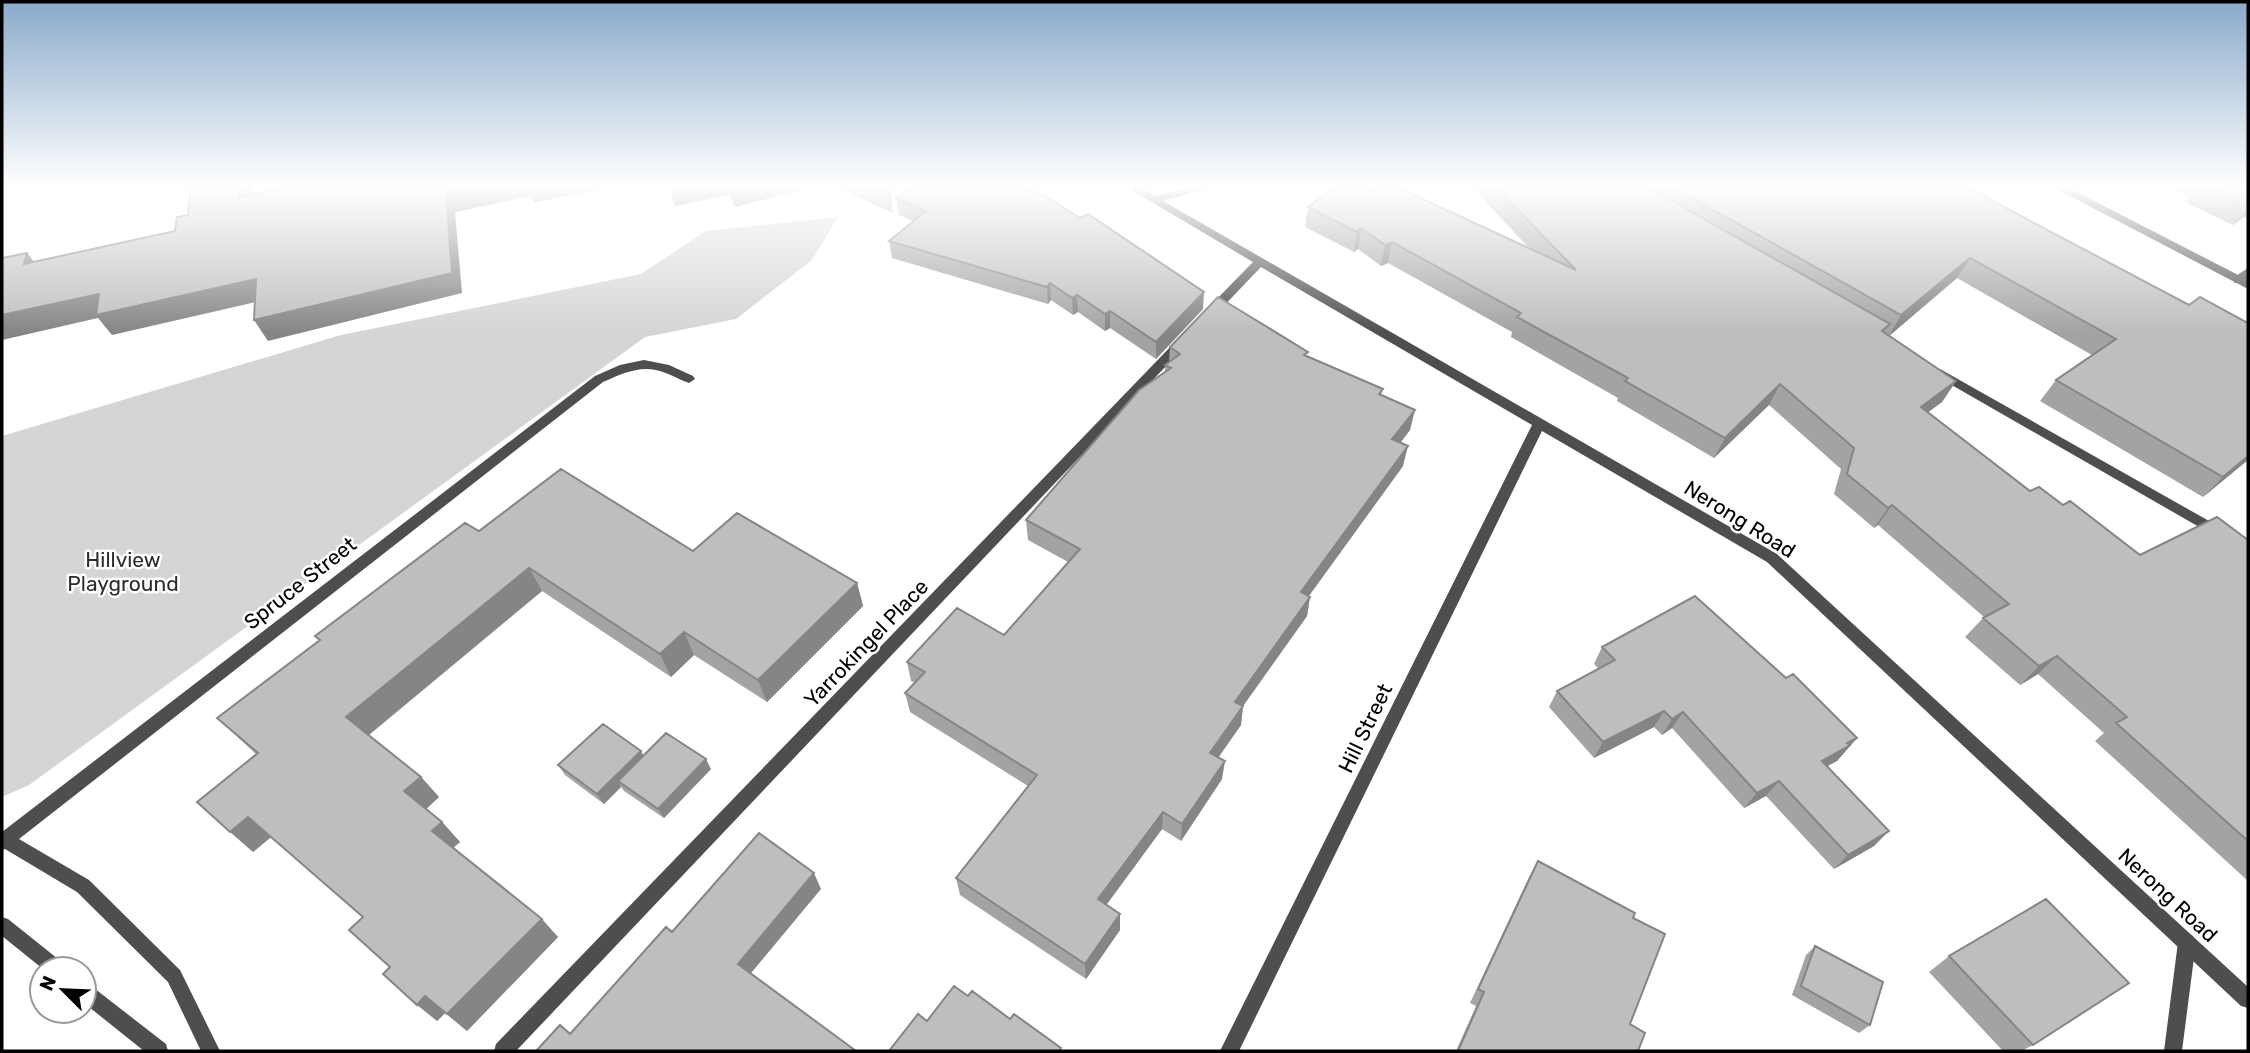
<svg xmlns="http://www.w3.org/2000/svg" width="2250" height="1053" font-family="Rubik,sans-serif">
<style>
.green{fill:#d5d5d5}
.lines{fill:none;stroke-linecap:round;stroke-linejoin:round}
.lane{fill:#4e4e4e;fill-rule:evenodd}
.street{fill:#4e4e4e;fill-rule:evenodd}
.wall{fill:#a3a3a3}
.shaded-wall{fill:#858585}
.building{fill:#bebebe;stroke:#858585;stroke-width:2}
.labels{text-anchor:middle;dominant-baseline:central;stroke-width:5;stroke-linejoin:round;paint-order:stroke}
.street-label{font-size:21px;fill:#000;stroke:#fff}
.park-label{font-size:21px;fill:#2c2c2c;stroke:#fff}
</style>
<rect width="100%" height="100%" fill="#fff"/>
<path class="green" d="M838 217 812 260 736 319 645 337 29 785 2 797V436L341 335 641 274 706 231Z"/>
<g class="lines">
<path class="lane" d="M2248 268V278L2242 283H2234V277Z
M644 360 669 365 693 376 695 379 689 383C680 380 672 375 663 372 642 364 623 373 603 382L19 839 89 880 180 970 220 1051H201L168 982 77 892 5 849 2 850V832L595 376 620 365Z
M1940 369 2248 543V555L1936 376 1934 373 1936 370Z
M2187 933 2193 936 2196 942 2182 1051H2164L2178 942 2181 936Z"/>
<path class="street" d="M1123 185H1136L1156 196 1200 185H1219L1163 201 1777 554 2248 987V1008L2241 1006 1767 562 1542 431 1239 1051H1220L1532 425 1261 267 1215 315H1207L1205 312 1207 309 1253 262Z
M2049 185H2063L2248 280V289Z
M1182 338 1186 339 1188 342 1186 345 516 1051H494L496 1044 1178 339Z
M2 917 8 919 63 963 66 969H43L2 936Z
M84 982 90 985 166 1044 168 1051H144L84 1003Z"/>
</g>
<path class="wall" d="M668 185H819L735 207 729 195 675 206Z
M829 185H890L893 213Z
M1470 185H1966L2248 460 2203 497 2040 401 2056 380 2092 355 1957 278 1889 336 1956 381 1942 402 1928 412 2030 491 2063 505 2140 555 2248 540V881L2095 741 2104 733 2038 674 2020 685 1965 637 1984 617 1878 525 1874 528 1834 494 1841 469 1769 405 1714 458 1617 401 1618 398 1511 337 1512 332 1388 263 1381 266 1358 249 1354 252 1305 227 1308 207 1370 190 1530 249Z
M2164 185H2248V219L2244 217 2233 225 2185 202 2189 197Z
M896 198 1203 309 1156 359 1110 328 1105 331 1078 312 1073 315 1051 300 1048 304 892 258 889 241 913 221 899 215Z
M1170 347 1307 356 1383 389 1381 395 1410 430 1400 443 1403 466 1309 596 1310 597 1307 616 1243 706 1241 725 1218 757 1222 779 1181 841 1162 829 1106 905 1120 930 1086 979 960 895 956 878 1028 786 910 712 905 693 915 683 911 681 907 662 1004 635 1068 562 1028 540 1026 520 1165 372V365L1169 362Z
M479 531 693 551 857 583 863 606 767 702 694 655 671 677 542 591 369 735 421 777 439 797 426 809 442 822 460 842 453 848 558 937 467 1031 445 1013 437 1021 390 967 363 917 271 837 253 852 257 755 217 718 319 641 315 636Z
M1602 647 1786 678 1857 738 1837 761 1827 766 1874 846 1834 869 1766 796 1744 808 1672 728 1662 735 1654 727 1594 758 1549 707 1557 691 1599 669 1594 664Z
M644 755 711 769 664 818 624 791 621 787 604 804 565 775 558 765Z
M1538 861 1633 918 1630 1024 1638 1051H1456L1476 1006 1470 1003 1529 877Z
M1815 946 1870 1025 1859 1033 1792 995 1806 955Z
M1949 956 2033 1045 2021 1051H2003L1929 972Z"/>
<path class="shaded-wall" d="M240 185H252L253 187 252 218 239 198Z
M477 185H616L534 203 531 196 455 212 462 293 268 341 254 320 446 192Z
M672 185H726L729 195 675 206 669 186Z
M736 185H819L735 207 729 187Z
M889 185H890L893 213 890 193Z
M2248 207V212L2244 217 2233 225Z
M1361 228 1358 249 1354 252 1357 232Z
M1392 242 1388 263 1381 266 1385 245Z
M27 253 43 273 24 264Z
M1970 258 1957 278 1889 336 1901 315Z
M256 279 269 299 112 335 98 318 2 340V315L99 294Z
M1050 283 1051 300 1048 304 1047 287Z
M1204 292 1203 309 1156 359V342Z
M1077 295 1078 312 1073 315 1072 298Z
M1110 311V328L1105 331V314Z
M1956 381 1942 402 1908 427 1921 407Z
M1780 384 1769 405 1714 458 1725 438Z
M1415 410 1410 430 1388 459 1392 439Z
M1408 446 1403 466 1297 612 1301 592Z
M2248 456V460L2203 497 2223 477Z
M1892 505 1878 525 1874 528 1888 508Z
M529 568 542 591 365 738 346 717Z
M857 583 863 606 767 702 758 680Z
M1310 597 1307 616 1233 720 1235 702Z
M684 632 694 655 671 677 660 654Z
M2057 656 2038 674 2020 685 2039 666Z
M1243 706 1241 725 1209 771 1210 753Z
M1664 711 1654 727 1594 758 1603 742Z
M1683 712 1672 728 1662 735 1672 719Z
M1857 738 1837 761 1809 776 1822 761 1847 743Z
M641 751 647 762 618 781 621 787 604 804 597 794Z
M706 759 711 769 664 818 658 809Z
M1225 761 1222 779 1181 841 1182 824Z
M421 777 439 797 423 812 404 791Z
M1779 781 1766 796 1744 808 1757 793Z
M1163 812 1162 829 1099 915 1098 899Z
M248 817 271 837 253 852 230 832Z
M442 822 460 842 450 850 432 831Z
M1889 831 1874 846 1834 869 1848 855Z
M814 873 821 889 747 978 738 964Z
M1120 914V930L1086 979 1085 964Z
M542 919 558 937 467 1031 447 1014Z
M425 996 445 1013 437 1021 417 1005Z"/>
<path class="building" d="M191 185H240L239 198 295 185H477L446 192 452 273 254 320 256 279 96 315 99 294 2 315V258L27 253 24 264 175 231 177 217 188 215Z
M873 185H889L890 193Z
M912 185H1019L1043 195 1080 218 1088 214 1204 292 1156 342 1110 311 1105 314 1077 295 1072 298 1050 283 1047 287 889 241 926 211 896 198Z
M1336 185H1360L1370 190 1376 185H1393L1576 270 1494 185H1644L1890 324 1882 331 1956 381 1921 407 2030 491 2039 487 2063 505 2070 501 2140 555 2217 517 2248 540V841L2116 723 2127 717 2057 656 2039 666 1983 618 2009 604 1892 505 1888 508 1847 474 1854 448 1780 384 1725 438 1625 381 1628 378 1517 317 1521 313 1392 242 1385 245 1361 228 1357 232 1308 207Z
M1669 185H1966L2006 208 2189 305 2200 297 2248 323V456L2223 477 2056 380 2116 339 1970 258 1901 315Z
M2205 185H2248V205Z
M1218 297 1308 352 1304 355 1383 389 1379 394 1415 410 1392 439 1408 446 1301 592 1310 597 1235 702 1243 706 1210 753 1225 761 1182 824 1163 812 1098 899 1120 914 1085 964 956 878 1037 775 905 693 925 672 907 662 957 608 1004 635 1080 549 1026 520 1139 390 1171 368 1165 365 1180 354 1170 347Z
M561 469 693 551 737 513 857 583 758 680 684 632 660 654 529 568 346 717 421 777 404 791 442 822 432 831 542 919 447 1014 425 996 417 1005 383 974 390 967 349 930 363 917 248 817 230 832 197 802 258 753 217 718 320 640 315 636 465 523 479 531Z
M1695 596 1786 678 1793 674 1857 738 1847 743 1850 745 1822 761 1889 831 1848 855 1779 781 1757 793 1683 712 1672 719 1664 711 1603 742 1557 691 1615 660 1602 647Z
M603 724 641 751 597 794 558 765Z
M666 733 706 759 658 809 618 781Z
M759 833 814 873 738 964 856 1051H536L560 1025 570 1034 666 927 672 932Z
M1538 861 1635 913 1633 918 1665 934 1630 1024 1645 1033 1638 1051H1458L1484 992 1478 989Z
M2046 899 2129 983 2033 1045 1949 956Z
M1815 946 1883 982 1870 1025 1801 986Z
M954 986 968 996 972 991 1010 1019 1014 1014 1061 1048 1059 1051H889L918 1014 927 1021Z"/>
<linearGradient id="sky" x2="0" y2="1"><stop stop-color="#89aaca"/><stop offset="0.56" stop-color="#fff"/><stop offset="1" stop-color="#fff" stop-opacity="0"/></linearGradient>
<rect width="2250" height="333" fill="url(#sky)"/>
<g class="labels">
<g class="street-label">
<text transform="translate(1740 519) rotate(32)">Nerong Road</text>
<text transform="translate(300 583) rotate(-38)">Spruce Street</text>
<text transform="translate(866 643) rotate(-46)">Yarrokingel Place</text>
<text transform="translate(1365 728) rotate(-64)">Hill Street</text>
<text transform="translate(2168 895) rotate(43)">Nerong Road</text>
</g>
<g class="park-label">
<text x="123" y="559">Hillview<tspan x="123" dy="24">Playground</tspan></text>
</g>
</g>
<rect width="2250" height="1053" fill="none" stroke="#000000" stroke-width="7"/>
<g transform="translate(63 990) rotate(294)"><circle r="33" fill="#ffffff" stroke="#999999" stroke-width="2"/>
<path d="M0-5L12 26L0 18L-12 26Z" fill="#000000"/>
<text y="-10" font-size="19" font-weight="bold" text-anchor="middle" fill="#000000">N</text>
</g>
</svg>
